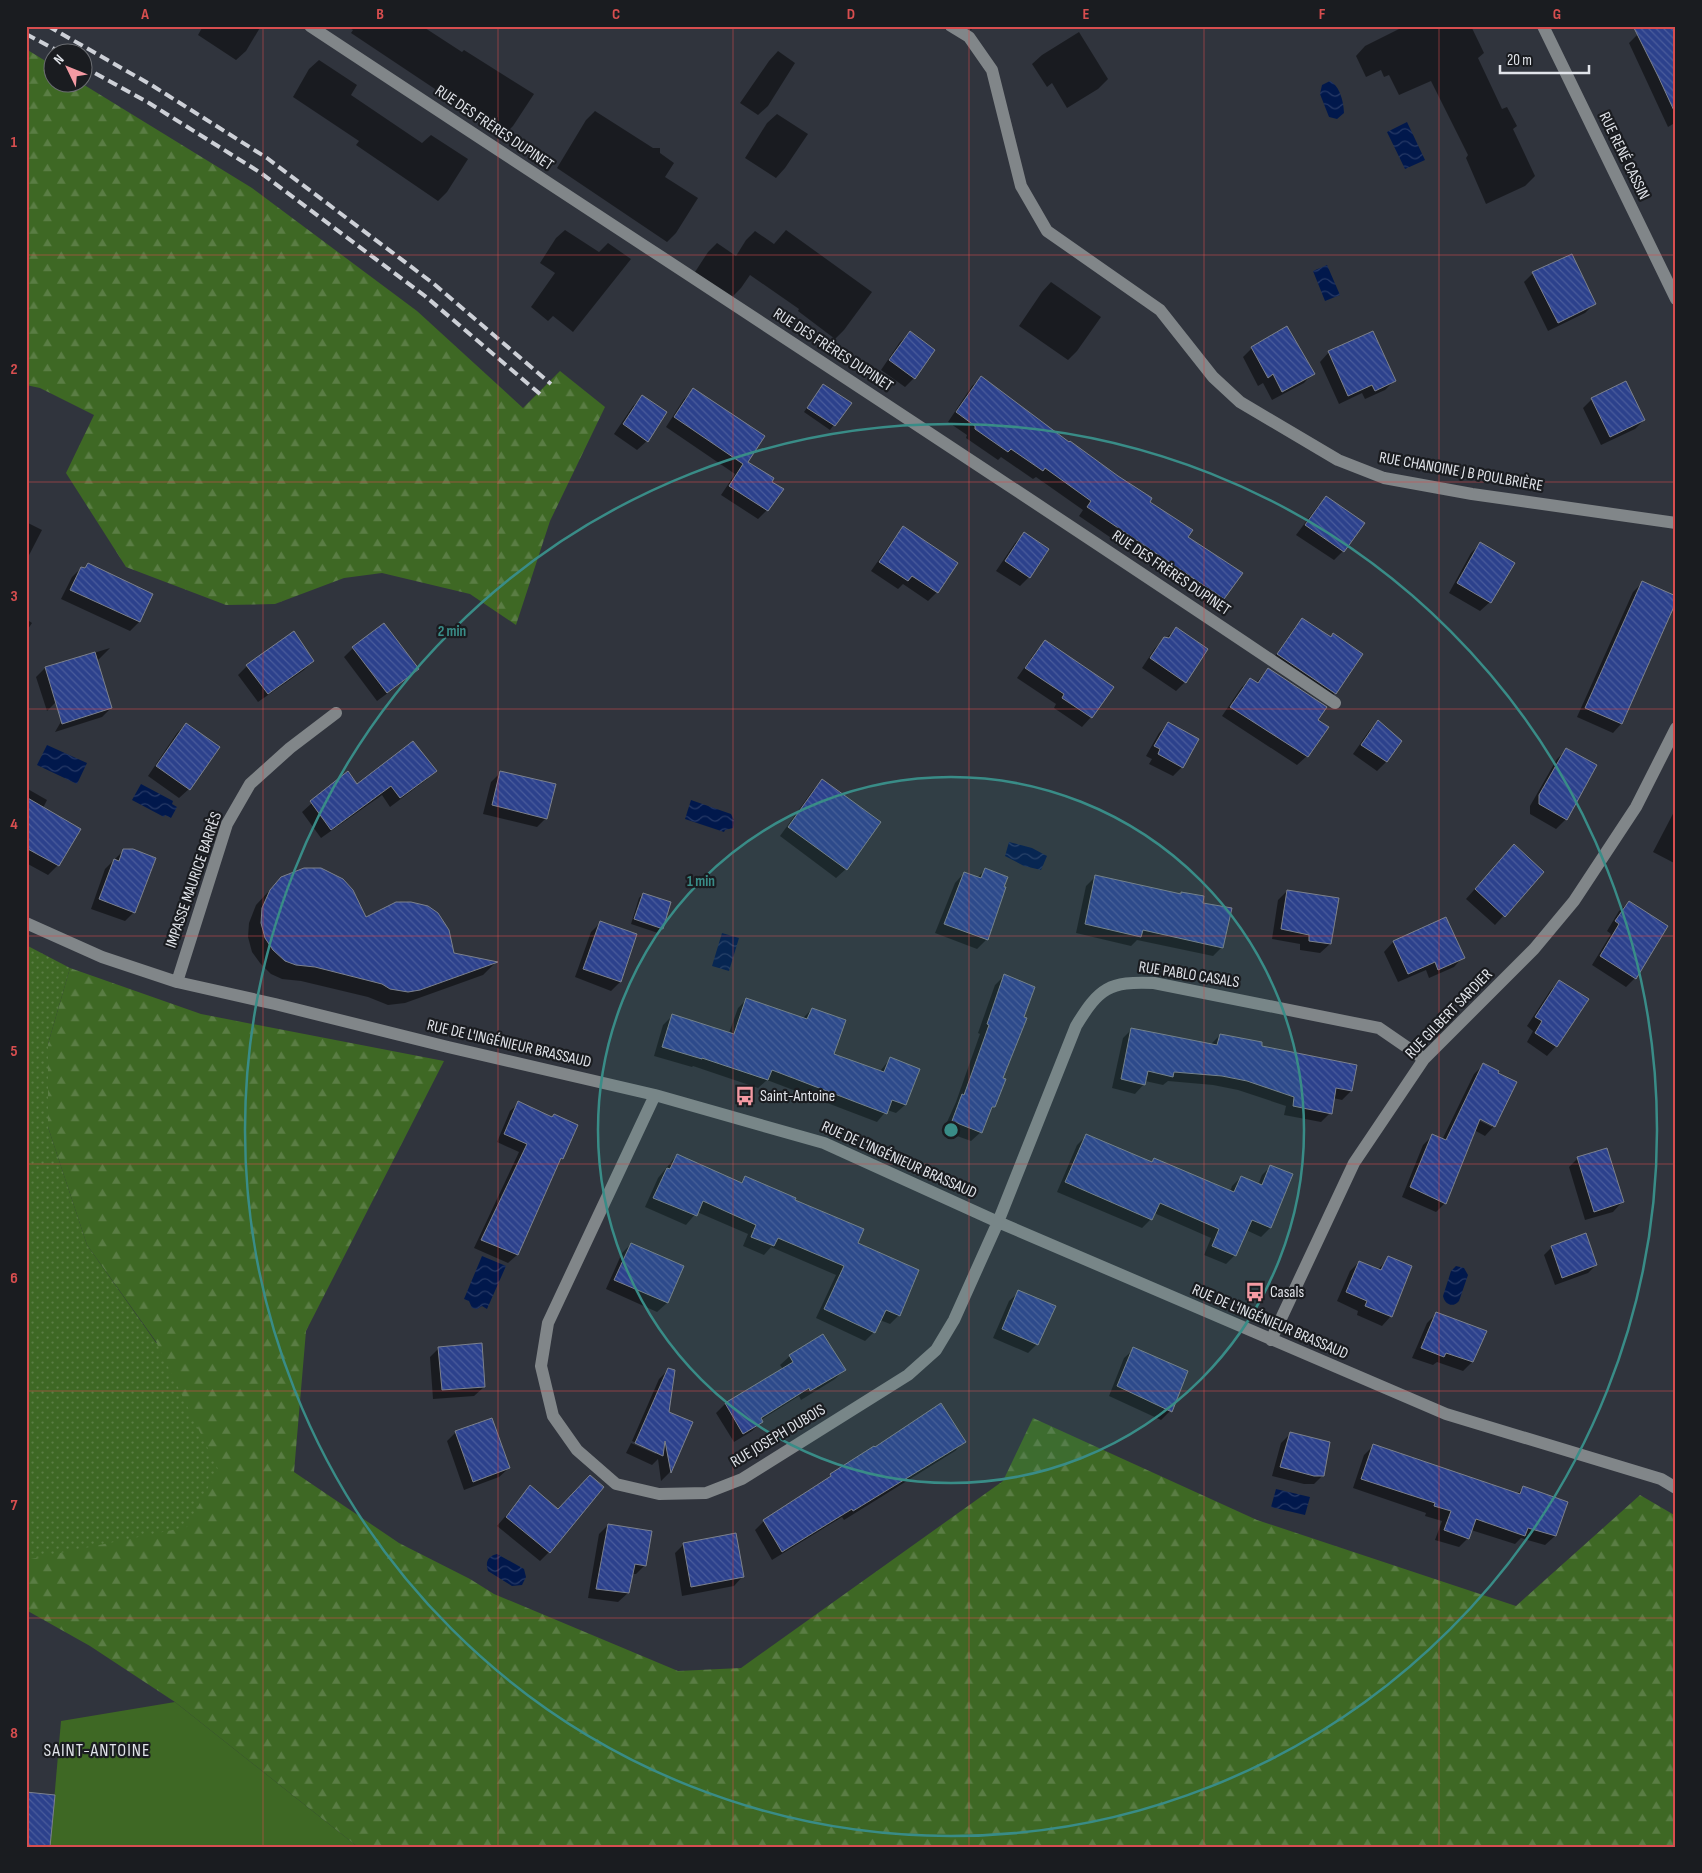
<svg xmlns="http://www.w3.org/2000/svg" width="1702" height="1873" font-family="'Sofia Sans Condensed',sans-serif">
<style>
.grass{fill:#3e6824}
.forest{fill:url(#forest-firs)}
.park{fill:url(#park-dots)}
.water{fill:url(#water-waves)}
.shadow{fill:#0007;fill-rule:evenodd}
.building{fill:url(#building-back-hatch);stroke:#7c818c}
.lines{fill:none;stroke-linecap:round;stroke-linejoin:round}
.minor{stroke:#818689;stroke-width:12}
.rail{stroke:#cdd0d7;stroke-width:4;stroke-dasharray:10 5;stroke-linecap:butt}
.grid{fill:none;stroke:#d84e4f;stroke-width:1;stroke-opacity:0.55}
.ring{fill:none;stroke:#398c87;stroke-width:2.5}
.labels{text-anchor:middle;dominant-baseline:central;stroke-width:4.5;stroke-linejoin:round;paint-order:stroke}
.street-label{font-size:16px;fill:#e1e4ea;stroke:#1a1c20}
.poi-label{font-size:16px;fill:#e1e4ea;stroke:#1a1c20;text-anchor:start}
.neighbourhood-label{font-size:18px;letter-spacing:1px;fill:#e1e4ea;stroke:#1a1c20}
.centre{fill:#398c87;stroke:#1a1c20;stroke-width:2.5}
.ring-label{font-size:15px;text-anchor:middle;font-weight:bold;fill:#398c87;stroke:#1a1c20;stroke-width:4.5;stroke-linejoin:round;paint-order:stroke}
.neatline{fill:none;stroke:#d84e4f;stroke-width:2}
.grid-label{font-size:16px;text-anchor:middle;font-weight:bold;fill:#d84e4f}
</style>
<defs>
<pattern id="forest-firs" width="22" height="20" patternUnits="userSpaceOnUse" patternTransform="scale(1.25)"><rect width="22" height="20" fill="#3e6824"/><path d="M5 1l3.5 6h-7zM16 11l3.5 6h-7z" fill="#5a7d44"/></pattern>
<pattern id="park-dots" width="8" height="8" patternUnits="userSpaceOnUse" patternTransform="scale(1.25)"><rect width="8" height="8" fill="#3e6824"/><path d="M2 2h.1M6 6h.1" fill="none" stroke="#5a7d44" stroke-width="1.8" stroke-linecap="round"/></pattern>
<pattern id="water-waves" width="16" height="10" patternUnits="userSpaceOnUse" patternTransform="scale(1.25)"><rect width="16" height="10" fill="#01184c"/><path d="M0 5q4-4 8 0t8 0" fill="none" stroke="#263966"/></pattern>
<pattern id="building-back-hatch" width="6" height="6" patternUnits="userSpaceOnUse" patternTransform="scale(1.25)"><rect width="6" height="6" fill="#2c418c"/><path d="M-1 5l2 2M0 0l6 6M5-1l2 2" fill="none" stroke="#4a5c9c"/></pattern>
</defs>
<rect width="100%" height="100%" fill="#30343d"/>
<path class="grass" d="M175 1702 358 1847H50L61 1721Z"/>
<path class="forest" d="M26 49 52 65V82L81 83 252 188 417 311 523 408 560 371 605 407 550 521 516 625 470 594 382 573 344 578 275 604 226 605 126 567 66 473 94 415 40 388 26 385Z
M70 968 201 1014 444 1061 306 1331 294 1472 399 1543 470 1579 494 1594 678 1671 741 1668 1003 1481 1033 1418 1257 1520 1516 1606 1640 1495 1676 1516V1847H358L175 1702 90 1646 26 1610V1308L157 1343 87 1245 48 1127V1044Z"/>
<path class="park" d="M26 945 70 968 48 1044V1127L87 1245 157 1344 218 1469 187 1527 26 1560Z"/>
<path class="water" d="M1330 81C1340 86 1344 103 1344 113L1337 119 1329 117 1320 94 1322 85Z
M1407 122 1425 160 1405 169 1387 132Z
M1327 265 1340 295 1325 301 1313 271Z
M47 745 87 763 77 784 37 765Z
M141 784 173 801 172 804 177 807 171 818 165 815 164 817 132 800Z
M691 800 731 814 734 820 733 828 725 830 724 832 685 819Z
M1009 842 1032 848 1047 856 1041 870 1024 866 1005 856Z
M722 933 739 938 729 971 712 966Z
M482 1256 506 1266 487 1309 482 1306 477 1309 472 1308 469 1301 464 1299Z
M1456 1266 1464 1268 1468 1275 1459 1301C1453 1308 1445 1305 1443 1296L1451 1271Z
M1276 1489 1310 1497 1305 1515 1271 1507Z
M497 1554 524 1569 526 1577 522 1585 512 1586 488 1571C485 1562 488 1556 497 1554Z"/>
<path class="shadow" d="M203 26H261L246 51 236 60 198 35Z
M346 26H422L462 52 464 50 534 94 513 126 504 135 351 33 353 30Z
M966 26H975L971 30Z
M1405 26H1471L1484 53 1478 58 1502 109 1507 107 1517 126 1513 129 1535 176 1525 186 1486 204 1466 158 1468 155 1431 81 1399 95 1389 75 1384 77 1381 70 1366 77 1356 56 1365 46Z
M1676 26V130L1673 124 1668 127 1629 43 1638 34Z
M1079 32 1108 79 1098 89 1067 108 1052 83 1047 87 1032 64 1042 55Z
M778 51 795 63 768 106 758 115 740 103 769 61Z
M319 60 357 85 351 95 422 143 431 135 468 159 447 192 438 201 356 145 359 141 293 97 309 69Z
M595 111 653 148H660V153L674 163 665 177 698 198 676 233 667 242 557 168 586 120Z
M777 114 808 134 785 168 776 178 745 158 767 123Z
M565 230 599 252 608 243 631 259 573 332 553 316 548 321 531 307 555 273 540 263 556 238Z
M786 230 872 292 844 330 835 339 798 311 799 309 750 275 741 288 732 297 695 272 708 252 717 243 736 256 746 240 755 231 774 244Z
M1533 273 1594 304 1585 313 1548 331 1524 282Z
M1051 282 1101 317 1077 351 1068 360 1019 326 1042 292Z
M910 333 914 378 905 387 881 370 900 342Z
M1252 348 1313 373 1304 383 1272 400 1263 383 1258 386 1243 357Z
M1329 352 1394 381 1385 390 1365 399 1362 393 1339 404 1320 362Z
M981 378 1069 443 1118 477 1148 502 1186 538 1241 573 1223 599 1214 608 1079 516 1083 510 1036 477 1033 479 1001 457 998 460 966 438 967 435 948 422 972 386Z
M823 385 850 403 830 430 804 412Z
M693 390 747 462 767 510 758 519 721 495 735 474 666 427 684 399Z
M642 397 647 441 637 450 614 434 633 406Z
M1592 399 1644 420 1635 429 1601 445 1583 408Z
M1326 497 1343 551 1334 560 1296 535 1317 507Z
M26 522 42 530 26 561Z
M904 528 937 592 928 601 903 584 898 589 871 571 895 537Z
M1024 534 1029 577 1020 586 996 571 1015 543Z
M1480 544 1490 602 1480 611 1449 593 1471 553Z
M88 564 152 595 139 622 130 631 61 599 72 577 81 568 83 569Z
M1642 583 1676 599 1621 724 1613 733 1577 717 1633 592Z
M26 619 32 623 26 632Z
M1303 620 1330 638 1333 635 1335 693 1328 700 1271 662 1295 627Z
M1176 629 1185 682 1176 691 1142 668 1155 648Z
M1045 642 1091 717 1082 727 1054 708 1056 704 1017 678 1036 651Z
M110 648 97 661 111 708 102 717 55 732 80 689 74 684 47 711 36 677 45 668Z
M353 648 417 669 408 678 377 701 344 657Z
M313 661 304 670 258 702 238 675 247 666Z
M1268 669 1317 720 1307 756 1297 765 1222 716 1241 688 1250 679 1256 683Z
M1378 721 1386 762 1377 771 1353 754 1369 731Z
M186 724 189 789 179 798 148 776 177 733Z
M1168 724 1182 767 1173 776 1149 764 1152 759 1146 756 1159 733Z
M1566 750 1595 765 1566 819 1556 829 1530 814V806L1557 759Z
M435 771 426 780 390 807 382 795 321 838 302 812 323 793Z
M500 773 546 818 537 827 483 814 491 782Z
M822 781 880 822 846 869 836 878 780 836 813 790Z
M26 788 47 800 43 808 79 829 58 865 48 875 26 863Z
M1676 808V864L1653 852Z
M124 850 134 912 125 921 91 909 105 869Z
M1505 855 1543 872 1495 925 1466 899Z
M985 870 1004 888 986 940 977 949 935 933 955 883 964 873 977 878Z
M1095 877 1180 895 1181 893 1222 947 1213 956 1137 940 1131 946 1076 933 1086 886Z
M281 878 365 919 453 954 496 962 483 975 405 1003 388 1005 368 997 301 981 282 979 271 974 260 963 252 952 248 937 249 923 256 905Z
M1287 891 1337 899 1330 944 1320 953 1300 950V944L1272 939 1278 900Z
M643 894 662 928 658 933 631 924 639 898Z
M1629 902 1635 978 1626 987 1592 965 1611 934 1607 931 1619 911Z
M1445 918 1463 957 1454 967 1429 978 1426 970 1398 982 1384 952 1393 942Z
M600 923 635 935 620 982 611 991 575 977 591 932Z
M1004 976 1001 1078 994 1107 988 1112 981 1132 971 1141 943 1131 956 1102 980 1034 978 1033 995 985Z
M1559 981 1556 1046 1547 1056 1527 1042 1533 1031 1527 1026 1550 991Z
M747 999 803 1018 812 1009 833 1055 880 1071 890 1059 905 1105 896 1113 887 1110 877 1122 767 1080 758 1088 693 1066 692 1067 654 1056 663 1025 672 1016 729 1033 738 1008Z
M1132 1029 1211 1044 1220 1035 1260 1046 1351 1091 1342 1100 1333 1098 1330 1113 1321 1122 1284 1115 1286 1106 1238 1090 1213 1085 1168 1081 1163 1085 1145 1081 1144 1084 1135 1094 1112 1088 1123 1038Z
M1483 1065 1494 1126 1485 1136 1474 1130 1445 1203 1436 1212 1402 1197 1423 1145 1433 1135 1442 1140 1474 1074ZM1475 1115 1492 1124V1127L1474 1118Z
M519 1103 562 1158 557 1164 517 1255 508 1263 474 1248 519 1152 497 1142 510 1111Z
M1086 1136 1150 1163 1154 1159 1230 1192 1232 1186 1241 1177 1258 1185 1262 1175 1271 1166 1291 1175 1270 1228 1261 1237 1246 1230 1235 1255 1226 1264 1204 1255 1211 1238 1154 1213 1151 1219 1142 1228 1057 1192 1077 1145Z
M677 1155 740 1183 746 1177 793 1201 857 1244 899 1315 890 1324 880 1320 874 1332 865 1341 816 1318 836 1275 771 1247 764 1255 743 1246 748 1234 697 1212 686 1225 645 1207 658 1178Z
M1578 1158 1622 1202 1613 1212 1585 1220 1569 1167Z
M631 1244 682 1267 667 1303 657 1312 606 1289 622 1253Z
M1552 1247 1596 1265 1588 1273 1555 1285 1544 1255Z
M1389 1257 1391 1316 1382 1326 1357 1315 1358 1311 1337 1301 1350 1271 1359 1262 1378 1270Z
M1019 1292 1037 1344 1028 1353 993 1338 1009 1301Z
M1436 1314 1472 1362 1463 1371 1437 1362 1433 1365 1412 1358 1427 1323Z
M439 1348 484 1387 474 1396 433 1399 430 1357Z
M1134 1349 1170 1411 1161 1420 1109 1396 1124 1358Z
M790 1356 844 1370 835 1379 801 1400 799 1396 761 1420V1422L752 1431 734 1442 716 1413 725 1404 783 1369 780 1365Z
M669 1369 668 1412 691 1422 670 1472 661 1481 658 1459 652 1465 626 1453 631 1443 656 1454V1452L632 1441 659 1379Z
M456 1432 509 1468 499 1477 464 1490 447 1441Z
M1290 1434 1323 1475 1314 1484H1304L1272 1476 1281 1443Z
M964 1442 955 1451 844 1520 842 1517 772 1560 755 1530 764 1521 822 1483 831 1475Z
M1374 1445 1517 1494 1523 1488 1566 1503 1555 1536 1545 1545 1521 1538 1515 1544 1471 1530 1468 1538 1459 1547 1435 1540 1442 1521 1425 1516 1426 1513 1353 1488 1364 1455Z
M530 1487 549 1552 540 1561 497 1526Z
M608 1525 645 1565 636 1574H631L628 1593 618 1602 588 1598 599 1534Z
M684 1544 743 1576 734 1586 682 1596 675 1553Z"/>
<path class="building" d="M1633 26H1676V115L1658 76Z
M1572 254 1596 304 1558 323 1532 272Z
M1287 326 1315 374 1282 392 1273 374 1268 378 1251 347Z
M910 331 935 350 915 379 889 360Z
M1373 331 1396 381 1375 391 1372 385 1348 396 1328 351Z
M981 376 1069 442 1070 441 1118 476 1152 498 1150 502 1193 530 1188 537 1243 573 1224 599 1087 507 1091 501 1045 468 1043 471 1011 449 1008 452 975 429V426L956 412Z
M1626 381 1645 420 1610 437 1591 398Z
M823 384 852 403 835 426 807 408Z
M693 388 765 436 748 462 774 478 772 482 784 489 768 511 729 486 743 464 674 417Z
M642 395 667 412 648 442 623 424Z
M1326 496 1365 523 1344 552 1305 525Z
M903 526 958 563 938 593 912 576 908 581 879 562Z
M1024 532 1049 549 1030 578 1005 561Z
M1480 542 1515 563 1491 603 1457 583Z
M88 563 153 594 140 622 70 590 81 567 85 568Z
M1642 581 1676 596V602L1622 724 1585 708Z
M1302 618 1331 637 1333 633 1363 654 1336 694 1277 654Z
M384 623 419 669 387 693 352 647Z
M1176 627 1208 649 1186 683 1150 658 1164 637 1169 638Z
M294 631 314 661 268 694 246 665Z
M1045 640 1114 687 1092 718 1062 698 1064 694 1025 668Z
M95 652 112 708 62 724 45 667Z
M1268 668 1327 707 1318 720 1329 727 1308 757 1230 707 1250 678 1258 683Z
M1378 720 1402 741 1387 762 1361 745Z
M1168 722 1199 739 1183 768 1158 754 1160 749 1154 746Z
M186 723 220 747 190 790 156 766Z
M413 741 437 771 400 798 391 786 331 830 310 801 348 771 357 784Z
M1566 748 1597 765 1567 820 1539 804V795Z
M500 771 556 784 547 819 492 805Z
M822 779 881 822 847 870 788 827Z
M26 797 81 829 59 866 26 848Z
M1514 844 1544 872 1505 917 1475 889Z
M123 849H133L156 858 135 913 99 899 114 859 119 861Z
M304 868H321L343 879 353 890 366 917 396 902H411L428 906 438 913 449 930 454 953 498 962 420 990 408 992 390 989 382 984 315 967 296 965 285 961 273 950 265 938 261 923 262 908 270 890 281 877Z
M985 868 1008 877 1004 887H1006L988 940 944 924 964 872 981 878Z
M1095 875 1181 894V892L1204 896 1203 903 1232 908 1223 948 1143 930 1141 937 1085 924Z
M1287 890 1339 898 1331 944 1309 941V935L1281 929Z
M643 893 671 902 663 929 634 919Z
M1629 901 1668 926 1636 979 1600 956 1619 924 1615 921Z
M1446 917 1465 958 1438 970 1435 962 1408 974 1393 941Z
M600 921 637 934 621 982 583 969Z
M1004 974 1035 987 1024 1017 1027 1018 1003 1078 1006 1079 995 1107H992L982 1133 952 1121 962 1094 964 1095 989 1025 987 1024Z
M1559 980 1589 999 1557 1047 1535 1033 1542 1021 1535 1017Z
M746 998 807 1019 812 1008 846 1020 834 1054 884 1072 890 1057 920 1069 906 1105 892 1100 887 1114 772 1070 768 1080 702 1058V1059L662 1047 672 1014 734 1034Z
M1131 1028 1217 1045 1220 1034 1262 1042V1046L1357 1065 1352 1091 1336 1088 1332 1114 1293 1106 1294 1097 1247 1081 1222 1076 1174 1072 1173 1077 1148 1071 1145 1085 1121 1079Z
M1483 1063 1499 1071 1498 1073 1517 1082 1495 1127 1480 1119 1446 1204 1410 1187 1432 1134 1446 1140Z
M518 1101 552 1117 554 1114 578 1125 563 1159 561 1158 518 1255 481 1240 527 1144 504 1134Z
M1086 1134 1152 1162 1154 1158 1234 1192 1241 1176 1262 1185 1270 1165 1293 1174 1271 1228 1252 1220 1236 1256 1212 1246 1219 1229 1160 1203 1152 1220 1065 1182Z
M1607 1148 1624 1202 1594 1212 1577 1157Z
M677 1154 742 1183 745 1176 796 1198 795 1200 864 1229 858 1243 919 1270 900 1316 886 1310 875 1333 824 1309 844 1266 778 1238 774 1246 751 1237 756 1225 703 1201 697 1216 653 1198 667 1168 670 1169Z
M1586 1233 1597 1265 1562 1278 1551 1246Z
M631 1243 684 1266 668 1303 614 1280Z
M1388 1256 1412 1266 1392 1317 1365 1306 1367 1301 1346 1292 1359 1261 1381 1270Z
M1018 1290 1056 1306 1038 1345 1002 1329Z
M1436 1312 1487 1331 1473 1362 1446 1353 1444 1357 1421 1348Z
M823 1334 846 1370 810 1391 809 1388 761 1418 763 1422 743 1434 725 1403 793 1362 789 1355Z
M482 1343 485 1387 442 1390 438 1347Z
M1133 1347 1188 1371 1172 1412 1117 1386Z
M668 1368 675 1370 669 1412 693 1422 671 1473 665 1441 663 1456 635 1443Z
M941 1403 966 1442 853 1511 852 1509 782 1552 763 1520 831 1476 830 1474 874 1446 875 1447Z
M492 1418 510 1468 473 1482 455 1431Z
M1290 1432 1330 1442 1324 1476H1314L1280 1467Z
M1373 1444 1520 1494 1523 1486 1568 1502 1556 1536 1528 1528 1525 1536 1476 1519 1469 1539 1444 1530 1451 1511 1434 1506 1435 1503 1361 1479Z
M590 1475 604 1487 550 1553 506 1517 530 1485 558 1509Z
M608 1524 652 1531 646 1566 635 1564 629 1593 596 1589Z
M736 1533 744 1577 691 1587 683 1543Z
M26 1792 55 1795 50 1847H26Z"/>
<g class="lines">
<path class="minor" d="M310 26C652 252 996 474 1335 703
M951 26 969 37 992 70 1021 186 1047 231 1160 310 1213 377 1240 402 1338 460 1384 478 1472 494 1676 523
M1543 26 1676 299
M26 923 102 957 177 982 275 1004 448 1047 655 1095 824 1143 998 1222 1446 1414 1661 1479 1676 1488
M177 982 227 824 250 784 290 748 336 713
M655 1095 548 1323 541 1366 553 1416 577 1450 616 1484 659 1494 706 1493 742 1479 908 1375 936 1350 954 1320 998 1222 1076 1026C1099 988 1109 981 1154 983L1379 1028 1424 1059
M1271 1340 1354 1163 1424 1059 1534 949 1574 901 1636 807 1676 728"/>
<path class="rail" d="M48 26 153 86 267 158 434 284 551 384
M26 34 60 52
M82 66 149 103 261 173 425 296 540 394"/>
</g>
<path class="grid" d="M263 26V1847M498 26V1847M733 26V1847M969 26V1847M1204 26V1847M1439 26V1847M26 255H1676M26 482H1676M26 709H1676M26 936H1676M26 1164H1676M26 1391H1676M26 1618H1676"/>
<circle cx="951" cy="1130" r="353" fill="#398c87" fill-opacity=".12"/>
<g class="ring">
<circle cx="951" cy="1130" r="353"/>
<circle cx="951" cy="1130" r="706"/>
</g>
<defs>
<symbol id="bus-bare" viewBox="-9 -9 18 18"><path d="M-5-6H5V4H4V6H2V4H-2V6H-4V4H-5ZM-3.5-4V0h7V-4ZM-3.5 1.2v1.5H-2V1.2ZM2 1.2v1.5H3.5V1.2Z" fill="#f49aa3" stroke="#1a1c20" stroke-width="2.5" paint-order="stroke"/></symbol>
</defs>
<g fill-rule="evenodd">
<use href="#bus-bare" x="731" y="1082" width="28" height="28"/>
<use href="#bus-bare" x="1241" y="1278" width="28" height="28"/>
</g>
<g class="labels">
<g class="street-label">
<text transform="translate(494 128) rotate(34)">RUE DES FRÈRES DUPINET</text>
<text transform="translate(1624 156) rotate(64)">RUE RENÉ CASSIN</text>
<text transform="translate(833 350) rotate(33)">RUE DES FRÈRES DUPINET</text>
<text transform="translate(1461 472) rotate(10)">RUE CHANOINE J B POULBRIÈRE</text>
<text transform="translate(1171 573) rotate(34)">RUE DES FRÈRES DUPINET</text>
<text transform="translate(194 880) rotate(-71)">IMPASSE MAURICE BARRÈS</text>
<text transform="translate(1189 975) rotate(9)">RUE PABLO CASALS</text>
<text transform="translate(1449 1014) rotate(-46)">RUE GILBERT SARDIER</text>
<text transform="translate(509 1044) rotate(13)">RUE DE L'INGÉNIEUR BRASSAUD</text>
<text transform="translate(899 1160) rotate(24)">RUE DE L'INGÉNIEUR BRASSAUD</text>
<text transform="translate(1270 1322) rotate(23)">RUE DE L'INGÉNIEUR BRASSAUD</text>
<text transform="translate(778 1436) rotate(-31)">RUE JOSEPH DUBOIS</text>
</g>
<g class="poi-label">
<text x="760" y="1096">Saint-Antoine</text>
<text x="1270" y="1292">Casals</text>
</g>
<g class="neighbourhood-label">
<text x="97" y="1750">SAINT-ANTOINE</text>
</g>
</g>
<circle cx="951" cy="1130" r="8" class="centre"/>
<g class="ring-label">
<text x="452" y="636">2 min</text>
<text x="701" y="886">1 min</text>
</g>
<rect width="1702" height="1873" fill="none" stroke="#1a1c20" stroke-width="55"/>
<g transform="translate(68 68) rotate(313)"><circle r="24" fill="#1a1c20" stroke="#6a6c71"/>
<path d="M0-4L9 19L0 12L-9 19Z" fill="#f49aa3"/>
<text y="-8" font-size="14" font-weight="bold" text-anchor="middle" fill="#e1e4ea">N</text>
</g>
<path d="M1500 65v8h89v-8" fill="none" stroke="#e1e4ea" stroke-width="2.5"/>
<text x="1507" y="65" font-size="15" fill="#e1e4ea" stroke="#1a1c20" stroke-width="4" paint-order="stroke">20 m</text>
<rect x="28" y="28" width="1646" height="1818" class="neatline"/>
<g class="grid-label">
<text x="145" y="19">A</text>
<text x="380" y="19">B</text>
<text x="616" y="19">C</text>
<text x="851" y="19">D</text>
<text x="1086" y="19">E</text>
<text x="1322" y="19">F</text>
<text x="1557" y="19">G</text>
<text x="14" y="147">1</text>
<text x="14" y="374">2</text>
<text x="14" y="601">3</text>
<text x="14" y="829">4</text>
<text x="14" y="1056">5</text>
<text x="14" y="1283">6</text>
<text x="14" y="1510">7</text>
<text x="14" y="1738">8</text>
</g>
</svg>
